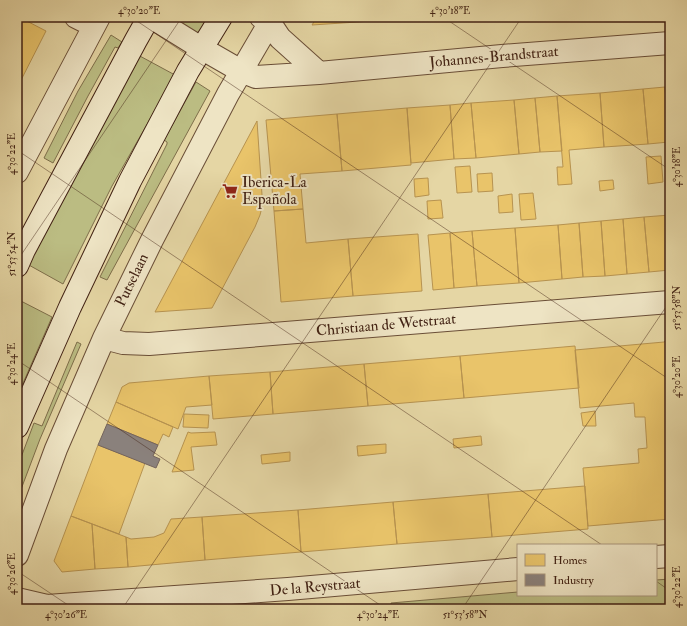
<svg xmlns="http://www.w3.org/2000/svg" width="687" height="626" font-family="'IM FELL Double Pica',serif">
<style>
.green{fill:#bbbc82;stroke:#7e6e4a}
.homes{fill:#e9c46a;stroke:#b79350}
.industry{fill:#8a817c;stroke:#74645c}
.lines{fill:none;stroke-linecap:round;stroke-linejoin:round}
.minor-casing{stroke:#6a4e37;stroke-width:24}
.secondary-casing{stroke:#412113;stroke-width:24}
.minor{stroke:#eee4c4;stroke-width:22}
.secondary{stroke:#eee4c4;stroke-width:22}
.ticks{fill:none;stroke:#412113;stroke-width:1;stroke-opacity:0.45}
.labels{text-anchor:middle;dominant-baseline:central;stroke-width:4;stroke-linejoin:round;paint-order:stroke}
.street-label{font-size:15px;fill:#412113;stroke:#eee4c4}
.poi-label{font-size:15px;fill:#412113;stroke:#eee4c4;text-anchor:start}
.neatline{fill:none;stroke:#412113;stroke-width:1.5}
.ticks-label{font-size:10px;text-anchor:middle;fill:#412113}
</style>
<rect width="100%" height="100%" fill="#e5d6a4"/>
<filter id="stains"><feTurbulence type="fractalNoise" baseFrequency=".005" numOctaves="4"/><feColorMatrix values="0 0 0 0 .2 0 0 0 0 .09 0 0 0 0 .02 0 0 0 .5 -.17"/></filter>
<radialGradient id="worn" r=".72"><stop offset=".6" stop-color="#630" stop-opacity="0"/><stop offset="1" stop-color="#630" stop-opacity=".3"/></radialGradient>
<path class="green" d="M170 17H210L199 35Z
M111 35 122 42 118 48 115 47 88 96 53 163 44 158 78 91Z
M138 55 175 75 112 186 63 284 27 264Z
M196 82 210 91 107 280 100 277 167 144V142L164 140Z
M17 299 52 317 17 397Z
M77 342 81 344 40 439 17 500V468L34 423 42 426Z
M670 579V609H392L391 603 518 592V595H656V580Z"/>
<path class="homes" d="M17 17H19L46 31 17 88Z
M317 17H374L372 21 312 25Z
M665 87 669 142 648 144 643 89Z
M665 87H670V142H669Z
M643 89 648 144 604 147 600 93Z
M600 93 604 147 569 150 572 184 558 185 557 167H563L557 96Z
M557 96 562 151 540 152 535 98Z
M535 98 540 152 519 154 514 100Z
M514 100 519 154 476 158 471 103Z
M471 103 476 158 454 159 450 105Z
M450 105 454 159 411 163 407 108Z
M407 108 411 165 342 171 337 114Z
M337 114 342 171 300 174 303 209 274 211 266 120Z
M257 121 262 195V207L260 215 255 227 212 308 155 312Z
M661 156 663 182 648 184 646 157Z
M470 166 472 192 457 193 455 167Z
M492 173 493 191 478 192 477 174Z
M428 178 429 195 415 197 414 179Z
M613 180 614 189 600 191 599 181Z
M533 193 536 219 521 220 519 194Z
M512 194 513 212 499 213 498 196Z
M441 200 443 218 428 219 427 201Z
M303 209 306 243 348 239 353 296 281 302 274 211Z
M670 215V270L649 272 644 217Z
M644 217 649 272 627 274 623 219Z
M623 219 627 274 605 276 601 221Z
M601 221 605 276 583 277 579 223Z
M579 223 583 277 562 279 558 225Z
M558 225 562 279 519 283 515 228Z
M515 228 519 283 477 286 472 231Z
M472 231 477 286 454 288 450 233Z
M450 233 454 288 433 290 428 235Z
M418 234 422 291 353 296 348 239Z
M668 339H670V519L588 526 583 468 639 463 638 449 647 448 645 417H635L634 403 580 408 575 350 664 342Z
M575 346 579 388 464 398 460 356Z
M460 356 464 398 368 406 364 364Z
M364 364 368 406 273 414 270 372Z
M270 372 273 414 213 419 209 376Z
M209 376 212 405 186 407 178 429 116 402 122 387 129 383Z
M116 402 173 427 169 437 163 434 158 445 107 424Z
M595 411 596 426H583L581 413Z
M184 414 209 415 208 428 183 427Z
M188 432 191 433 215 432 217 445 191 447 194 470 172 472Z
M481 436 482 445 454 448 453 439Z
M386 444V453L358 456 357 446Z
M98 445 145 463 119 534 71 516Z
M290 452V461L262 464 261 455Z
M585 486 588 529 492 537 488 494Z
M488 494 492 537 397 544 393 502Z
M393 502 397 544 301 552 298 510Z
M298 510 301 552 205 560 202 517Z
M71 516 92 524 95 569 62 572 54 561Z
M202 517 205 560 128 567 126 537 131 539 154 537 164 533 171 519Z
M92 524 126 537 128 567 95 569Z"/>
<path class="industry" d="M107 424 158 445 153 456 160 459 156 468 98 445Z"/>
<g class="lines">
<defs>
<path id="minor" d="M76 17 94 26
M151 17 201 48 241 71 256 77 319 73 502 56 670 43
M261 17 270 23 280 38 319 73
M17 172 99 17
M104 338 123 343 149 344 670 302
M17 555 56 449 104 338 152 240 228 94 273 17
M656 557 670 556
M17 599 47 606 288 589 518 569"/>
<path id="secondary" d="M17 266 24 250 136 40 149 17
M17 427 70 307 130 181 188 71 221 17"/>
</defs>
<use href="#minor" class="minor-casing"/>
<use href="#secondary" class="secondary-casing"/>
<use href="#minor" class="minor"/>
<use href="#secondary" class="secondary"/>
</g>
<path class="ticks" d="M131 17 670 380M443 17 670 170M17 150 602 545M17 261 182 17M17 360 386 609M17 571 74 609M656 581 670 591M122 609 522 17M462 609 670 301"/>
<defs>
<symbol id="supermarket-bare" viewBox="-9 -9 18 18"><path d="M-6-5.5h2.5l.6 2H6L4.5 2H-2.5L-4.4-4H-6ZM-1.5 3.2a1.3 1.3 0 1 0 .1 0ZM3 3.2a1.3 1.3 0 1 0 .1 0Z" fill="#8f2418" stroke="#eee4c4" stroke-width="2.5" paint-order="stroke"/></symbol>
</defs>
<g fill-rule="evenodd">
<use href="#supermarket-bare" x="219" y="180" width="22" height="22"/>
</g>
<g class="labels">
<g class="street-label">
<text transform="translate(494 57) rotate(-5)">Johannes-Brandstraat</text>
<text transform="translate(132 280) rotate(-64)">Putselaan</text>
<text transform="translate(386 325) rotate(-5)">Christiaan de Wetstraat</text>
<text transform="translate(315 587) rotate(-5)">De la Reystraat</text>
</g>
<g class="poi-label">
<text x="242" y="182">Iberica-La<tspan x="242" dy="17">Española</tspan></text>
</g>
</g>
<rect width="687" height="626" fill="none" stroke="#e5d6a4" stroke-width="44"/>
<rect x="517" y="544" width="140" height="52" fill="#eee4c4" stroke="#a9967d"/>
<rect x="525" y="554" width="20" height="12" fill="#e9c46a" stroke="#a9967d"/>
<text x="553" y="564" font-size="12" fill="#412113">Homes</text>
<rect x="525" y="574" width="20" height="12" fill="#8a817c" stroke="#a9967d"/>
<text x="553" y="584" font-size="12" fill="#412113">Industry</text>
<rect x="22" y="22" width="643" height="582" class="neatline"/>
<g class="ticks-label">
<text x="139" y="14">4°30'20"E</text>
<text x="450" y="14">4°30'18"E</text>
<text transform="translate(11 154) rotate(-90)" y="4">4°30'22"E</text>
<text transform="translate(676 167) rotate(-90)" y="4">4°30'18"E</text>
<text transform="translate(11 254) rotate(-90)" y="4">51°53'54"N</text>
<text transform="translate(676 308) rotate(-90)" y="4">51°53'58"N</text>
<text transform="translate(11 364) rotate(-90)" y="4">4°30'24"E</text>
<text transform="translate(676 377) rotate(-90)" y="4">4°30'20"E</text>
<text transform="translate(11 574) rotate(-90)" y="4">4°30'26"E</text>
<text transform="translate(676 587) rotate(-90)" y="4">4°30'22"E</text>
<text x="66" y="618">4°30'26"E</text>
<text x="378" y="618">4°30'24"E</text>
<text x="465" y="618">51°53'58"N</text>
</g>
<rect width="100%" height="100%" filter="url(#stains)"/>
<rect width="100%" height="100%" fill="url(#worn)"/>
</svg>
